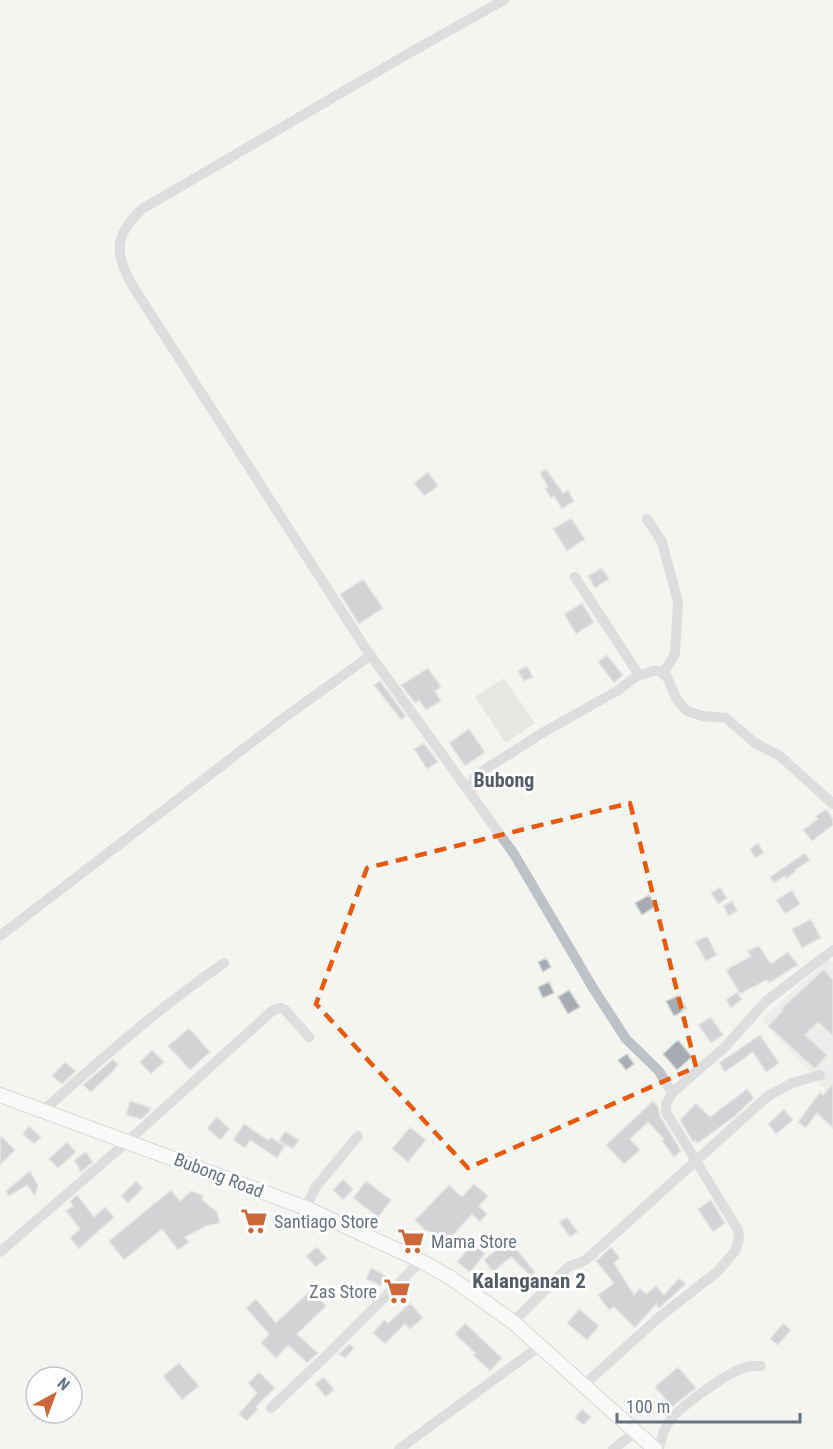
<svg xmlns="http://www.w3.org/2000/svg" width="833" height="1449" font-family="'Roboto Condensed',sans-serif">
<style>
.built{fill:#e5e6e5}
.green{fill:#d3d9d1}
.building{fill:#a6acb1;stroke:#d6d6d4;stroke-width:1.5}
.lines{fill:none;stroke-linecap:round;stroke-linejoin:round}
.secondary-casing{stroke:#b1b5b9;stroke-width:16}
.minor{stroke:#bec1c5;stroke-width:10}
.secondary{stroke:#fff;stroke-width:14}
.marked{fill:none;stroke:#e8590c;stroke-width:4.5;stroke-dasharray:12 8;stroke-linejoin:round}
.labels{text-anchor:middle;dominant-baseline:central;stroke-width:6;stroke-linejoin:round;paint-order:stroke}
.street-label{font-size:18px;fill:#67727f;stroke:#fff}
.poi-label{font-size:18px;fill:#67727f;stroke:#fff;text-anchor:start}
.neighbourhood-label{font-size:20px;font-weight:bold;fill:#545c65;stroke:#fff}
.quarter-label{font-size:21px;font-weight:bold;fill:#545c65;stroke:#fff}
</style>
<rect width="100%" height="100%" fill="#f4f4f1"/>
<path class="built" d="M828 959 833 963V1098L761 1019Z"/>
<path class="green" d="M504 678 535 723 506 743 475 697Z"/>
<path class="building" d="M546 469 563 493 568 490 574 501 562 509 554 496 551 498 545 489 548 487 540 473Z
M428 472 438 486 424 496 414 483Z
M571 518 585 539 567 551 553 529Z
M602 568 609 579 595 588 588 576Z
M363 579 383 608 359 624 340 594Z
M582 603 594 622 576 634 564 614Z
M607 655 623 675 614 683 598 662Z
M527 666 533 677 524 681 518 671Z
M428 668 441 687 435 691 441 701 426 710 419 700 415 703 401 685Z
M380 681 406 716 401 720 374 685Z
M469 729 485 752 465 766 449 743Z
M424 743 438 762 427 769 414 749Z
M826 809 833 819V825L812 841 803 830 818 819 816 816Z
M758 843 764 853 755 858 750 849Z
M805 853 810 860 795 870 796 871 786 879 785 876 774 883 770 877Z
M720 887 727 898 718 904 711 893Z
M792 890 800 904 785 914 776 900Z
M649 895 656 906 642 915 635 903Z
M732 901 737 911 729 916 723 906Z
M811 919 821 938 802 948 792 929Z
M707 936 717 955 706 961 695 942Z
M759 946 771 964 788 952 798 965 769 983 766 980 740 994 726 970 751 956 747 951Z
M546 958 551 967 543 972 538 962Z
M824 969 833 980V1036L818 1022 805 1035 827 1055 815 1069 768 1026 783 1010 782 1008Z
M549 982 554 993 543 998 538 987Z
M569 990 580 1007 568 1014 558 997Z
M737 992 742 999 731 1008 726 1000Z
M680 995 687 1009 674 1016 666 1001Z
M711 1017 723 1035 711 1043 698 1025Z
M189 1028 210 1052 190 1070 168 1046Z
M760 1035 779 1063 766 1072 753 1052 725 1072 719 1063Z
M678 1040 692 1057 677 1070 663 1054Z
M152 1050 164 1062 151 1074 140 1062Z
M627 1054 634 1064 626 1070 618 1060Z
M113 1059 118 1064 115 1069 91 1092 83 1085Z
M65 1062 76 1071 62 1084 52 1076Z
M833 1084V1128L817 1113 806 1128 798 1122 820 1092 823 1095Z
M747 1089 754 1098 735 1116 698 1143 695 1140 693 1142 680 1120 696 1103 710 1117Z
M130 1101 151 1108 149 1112 141 1119 126 1115Z
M653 1101 658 1107 660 1116 681 1151 674 1157 662 1141 664 1139 648 1122 630 1139 640 1150 624 1164 606 1145Z
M784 1109 793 1120 776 1134 768 1124Z
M217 1117 230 1129 220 1140 207 1128Z
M244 1124 268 1140 270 1137 285 1146 277 1158 250 1140 245 1148 233 1140Z
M29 1126 41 1137 34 1144 23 1134Z
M410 1127 426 1140 408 1162 392 1149Z
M285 1131 299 1140 293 1149 279 1141Z
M0 1135 15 1150 0 1165Z
M67 1142 76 1152 58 1168 49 1159Z
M86 1152 93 1162 81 1172 74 1160Z
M30 1171 38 1185 35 1196 27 1185 9 1196 6 1191Z
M343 1179 353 1189 343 1200 333 1190Z
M136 1181 143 1188 128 1203 121 1196Z
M366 1181 391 1200 378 1217 353 1198Z
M474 1184 488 1196 479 1206 487 1214 480 1222 472 1214 445 1244 428 1231 427 1232 415 1220 449 1185 462 1197Z
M171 1190 180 1201 191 1191 203 1195 202 1200 217 1212 220 1223 206 1226 185 1237 189 1242 178 1250 162 1229 124 1260 109 1241Z
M77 1195 94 1217 105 1207 114 1217 79 1249 70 1238 80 1229 66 1211 73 1206 70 1201Z
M711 1200 725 1223 713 1232 698 1209Z
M567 1217 578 1232 570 1237 559 1222Z
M509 1240 535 1272 531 1276 511 1257 493 1272 484 1260Z
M473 1243 485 1254 470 1272 457 1262Z
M317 1247 327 1258 316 1267 306 1256Z
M611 1247 620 1258 614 1263 634 1295 640 1288 646 1294 656 1286 664 1295 679 1278 686 1284 659 1308 656 1305 657 1303 635 1328 614 1307 609 1310 598 1295 614 1283 596 1261Z
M371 1268 386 1276 381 1286 366 1279Z
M311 1290 326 1306 297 1334 318 1353 307 1363 288 1345 276 1358 261 1343 269 1334 246 1308 256 1299 276 1323Z
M410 1303 423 1318 410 1329 405 1324 385 1344 373 1333 384 1320 388 1323Z
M579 1309 599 1326 587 1340 567 1323Z
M465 1323 502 1358 490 1371 473 1355 475 1353 455 1334Z
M783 1323 791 1330 778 1345 770 1339Z
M349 1344 354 1348 345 1358 339 1354Z
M179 1363 199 1386 182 1400 163 1376Z
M678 1367 696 1388 672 1407 655 1387Z
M259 1372 275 1388 256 1407 258 1409 247 1421 239 1414 257 1393 248 1383Z
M324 1377 334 1390 326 1397 315 1384Z
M582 1409 591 1417 584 1425 575 1418Z"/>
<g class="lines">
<defs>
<path id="secondary" d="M0 1095 306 1208 421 1261 451 1278 513 1322 655 1449"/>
</defs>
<use href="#secondary" class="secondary-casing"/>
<path class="minor" d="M504 0 411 52 142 209C114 236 114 252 132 285L364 646 514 854 593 988 626 1039 659 1071 672 1093
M647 519 662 542 678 602 675 654 663 674
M575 577 639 675
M471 792 474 778 484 770 544 732 617 691 637 676 653 671H659L667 677 677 700 687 711 703 716 726 718 755 743 780 756 833 804
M0 936 281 720 371 655
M44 1110C101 1059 160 1007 224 963
M306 1208 315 1188 358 1136
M0 1252 128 1141 272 1011 280 1008 285 1010 309 1037
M513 1322 566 1269C573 1263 581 1264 588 1258L768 1096 792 1083 820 1075
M584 1385 657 1319 718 1271 735 1251 739 1240 738 1230 666 1112V1104L672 1093 725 1047 765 1002 833 950
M271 1408 326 1356 421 1261
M399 1449 540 1346
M613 1449 636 1432
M659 1449C661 1438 664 1428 671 1419 684 1404 724 1375 743 1368 748 1365 755 1366 761 1366"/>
<use href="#secondary" class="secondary"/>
</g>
<path d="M0 0H833V1449H0ZM630 803 696 1067 468 1168 316 1004 367 868Z" fill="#f4f4f1" fill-opacity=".55" fill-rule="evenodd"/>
<path class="marked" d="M630 803 696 1067 468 1168 316 1004 367 868Z"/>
<defs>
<symbol id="supermarket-bare" viewBox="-9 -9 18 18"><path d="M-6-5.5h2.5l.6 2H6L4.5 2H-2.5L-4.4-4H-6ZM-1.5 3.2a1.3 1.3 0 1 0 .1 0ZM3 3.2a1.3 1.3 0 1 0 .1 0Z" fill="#cd6639" stroke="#fff" stroke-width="2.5" paint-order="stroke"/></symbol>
</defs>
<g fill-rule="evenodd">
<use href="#supermarket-bare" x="235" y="1202" width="38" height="38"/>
<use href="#supermarket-bare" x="392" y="1222" width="38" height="38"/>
<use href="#supermarket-bare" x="378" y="1272" width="38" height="38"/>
</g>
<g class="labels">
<g class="street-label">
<text transform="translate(219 1175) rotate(21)">Bubong Road</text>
</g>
<g class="poi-label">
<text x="274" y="1221">Santiago Store</text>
<text x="431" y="1241">Mama Store</text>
<text x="377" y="1291" text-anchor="end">Zas Store</text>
</g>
<g class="neighbourhood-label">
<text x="504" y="780">Bubong</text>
</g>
<g class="quarter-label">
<text x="529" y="1281">Kalanganan 2</text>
</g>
</g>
<g transform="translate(54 1395) rotate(41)"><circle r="28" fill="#ffffff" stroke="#c2c7cc" stroke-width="1.5"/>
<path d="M0-4.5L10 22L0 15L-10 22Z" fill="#cd6639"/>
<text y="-9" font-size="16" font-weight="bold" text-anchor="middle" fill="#67727f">N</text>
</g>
<path d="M617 1413v9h183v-9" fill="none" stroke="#67727f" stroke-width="3"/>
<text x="626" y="1413" font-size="18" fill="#67727f" stroke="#ffffff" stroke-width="4.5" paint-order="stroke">100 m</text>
</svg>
